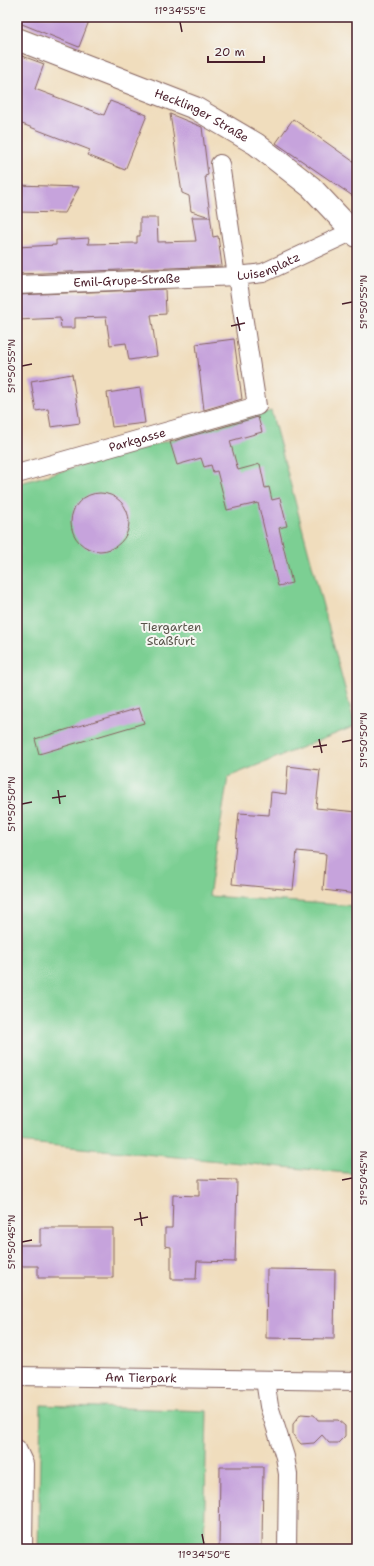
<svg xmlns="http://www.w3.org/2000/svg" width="374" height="1566" font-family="'Shantell Sans',sans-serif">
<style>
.green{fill:#7bcf93;stroke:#62775f}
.building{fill:#c6a3dc}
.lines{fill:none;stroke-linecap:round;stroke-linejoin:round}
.minor-casing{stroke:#84625e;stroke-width:20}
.secondary-casing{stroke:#84625e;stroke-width:24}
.minor{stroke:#fff;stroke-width:18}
.secondary{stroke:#fff;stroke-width:22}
.ticks{fill:none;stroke:#4a1f2b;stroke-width:1.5}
.labels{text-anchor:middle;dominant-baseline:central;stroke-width:4;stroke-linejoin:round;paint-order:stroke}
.street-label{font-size:12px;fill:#4a1f2b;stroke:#f6f6f2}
.park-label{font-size:12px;fill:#59544a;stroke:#f6f6f2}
.neatline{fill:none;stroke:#4a1f2b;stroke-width:1.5}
.ticks-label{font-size:10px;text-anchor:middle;fill:#4a1f2b}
</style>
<rect width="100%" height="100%" fill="#f6f6f2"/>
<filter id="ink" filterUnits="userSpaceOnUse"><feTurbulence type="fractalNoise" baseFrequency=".025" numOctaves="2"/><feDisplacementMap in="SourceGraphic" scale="8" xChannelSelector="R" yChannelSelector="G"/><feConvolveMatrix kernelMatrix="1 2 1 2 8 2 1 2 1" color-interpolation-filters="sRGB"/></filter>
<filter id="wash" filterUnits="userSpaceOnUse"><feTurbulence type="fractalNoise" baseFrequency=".012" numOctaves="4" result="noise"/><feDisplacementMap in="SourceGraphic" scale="16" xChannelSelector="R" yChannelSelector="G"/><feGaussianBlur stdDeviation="0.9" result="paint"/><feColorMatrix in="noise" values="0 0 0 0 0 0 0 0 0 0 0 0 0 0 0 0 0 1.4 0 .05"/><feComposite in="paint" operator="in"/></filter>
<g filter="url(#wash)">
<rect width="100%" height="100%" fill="#f0ddbd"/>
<path class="green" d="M271 411 355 726 228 777 209 896 357 906V1174L17 1142V484Z
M41 1405 207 1411 204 1549H38Z"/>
<g id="blocks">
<path class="building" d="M17 17H80L89 21 79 47 17 22Z
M17 54 44 64 35 89 104 115 110 101 147 115 125 170 87 155 90 150 17 122Z
M170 114 202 127 208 175 205 176 213 237 218 236 222 266 17 274V247L56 245V240L89 238 88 244 137 243V236H140V218H157L158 242 196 241 192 217H210L191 211 189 196 182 193Z
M293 119 357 164V199L276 143Z
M17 185 79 187 65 213 17 212Z
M165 289 166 314 151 315 157 356 129 360 126 343 110 345 106 317 75 318V328H61L60 318 17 320V295Z
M234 339 242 399 204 410 196 344Z
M72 374 80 423 51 427 48 409 36 411 31 381Z
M140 388 145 423 112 427 107 393Z
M258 417 262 432 230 441 238 470 260 464 265 488 269 487 272 500 280 498 287 526 279 528 292 583 278 586 258 503 227 510 217 471 213 472 211 465 204 467 201 458 177 465 170 442Z
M71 522a29 29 0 1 1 58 0a29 29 0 1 1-58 0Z
M139 708 144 723 39 754 35 739Z
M288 766 320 770 316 808 357 812V894L323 890 326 854 297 851 293 890 232 884 239 813 269 815 271 792 286 794Z
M199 1179 237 1180 235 1262 197 1261 196 1279H171V1247L165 1246V1228H172L173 1195 199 1196Z
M40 1228H113V1278H38V1266H17V1245H40Z
M267 1269 335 1270 334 1339 266 1338Z
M301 1414 314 1415 318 1420H338L345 1426V1436L338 1443H329L322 1435 314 1443 301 1444 293 1435V1424Z
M220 1467H263L262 1549H219Z"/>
</g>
</g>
<g filter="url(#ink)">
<use href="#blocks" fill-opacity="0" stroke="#84625e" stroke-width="1"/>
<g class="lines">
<defs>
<g id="minor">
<path id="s1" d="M17 285 237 276 220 164"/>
<path id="s2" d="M17 474 257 406 237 276 263 273 353 231"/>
<path id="s3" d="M17 1376 357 1381"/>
<path d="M265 1380 269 1406 285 1457 288 1474 287 1549"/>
<path d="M17 1449 24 1464 23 1549"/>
</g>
<g id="secondary">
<path id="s4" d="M17 39 195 108 256 144 311 187 357 236"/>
</g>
</defs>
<use href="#minor" class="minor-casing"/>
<use href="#secondary" class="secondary-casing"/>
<use href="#minor" class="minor"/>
<use href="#secondary" class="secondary"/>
</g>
</g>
<path class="ticks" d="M180 22 182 32M342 304 352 302M237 317 240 331M231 326 245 323M22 366 32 364M319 739 322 753M342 742 352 740M313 747 327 745M58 790 60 804M52 798 66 796M22 804 32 802M342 1180 352 1178M140 1212 142 1226M134 1220 148 1217M22 1242 32 1240M202 1534 204 1544"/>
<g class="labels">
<g class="street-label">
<text stroke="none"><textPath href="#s4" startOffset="200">Hecklinger Straße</textPath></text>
<text stroke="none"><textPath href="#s2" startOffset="414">Luisenplatz</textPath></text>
<text stroke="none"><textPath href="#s1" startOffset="110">Emil-Grupe-Straße</textPath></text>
<text stroke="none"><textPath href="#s2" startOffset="125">Parkgasse</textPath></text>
<text stroke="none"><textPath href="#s3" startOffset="124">Am Tierpark</textPath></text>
</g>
<g class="park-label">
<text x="171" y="627">Tiergarten<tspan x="171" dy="14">Staßfurt</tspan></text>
</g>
</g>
<rect width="374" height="1566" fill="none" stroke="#f6f6f2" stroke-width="44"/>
<path d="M208 56v6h56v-6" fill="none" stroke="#4a1f2b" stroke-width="2"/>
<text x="214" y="56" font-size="12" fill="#4a1f2b" stroke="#f6f6f2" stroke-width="3" paint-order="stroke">20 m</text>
<rect x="22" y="22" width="330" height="1522" class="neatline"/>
<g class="ticks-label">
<text x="180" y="14">11°34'55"E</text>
<text transform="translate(363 302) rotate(-90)" y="4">51°50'55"N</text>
<text transform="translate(11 366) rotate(-90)" y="4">51°50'55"N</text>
<text transform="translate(363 740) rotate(-90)" y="4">51°50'50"N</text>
<text transform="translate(11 804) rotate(-90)" y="4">51°50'50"N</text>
<text transform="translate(363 1178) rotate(-90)" y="4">51°50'45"N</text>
<text transform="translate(11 1242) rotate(-90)" y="4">51°50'45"N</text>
<text x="204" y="1558">11°34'50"E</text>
</g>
</svg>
